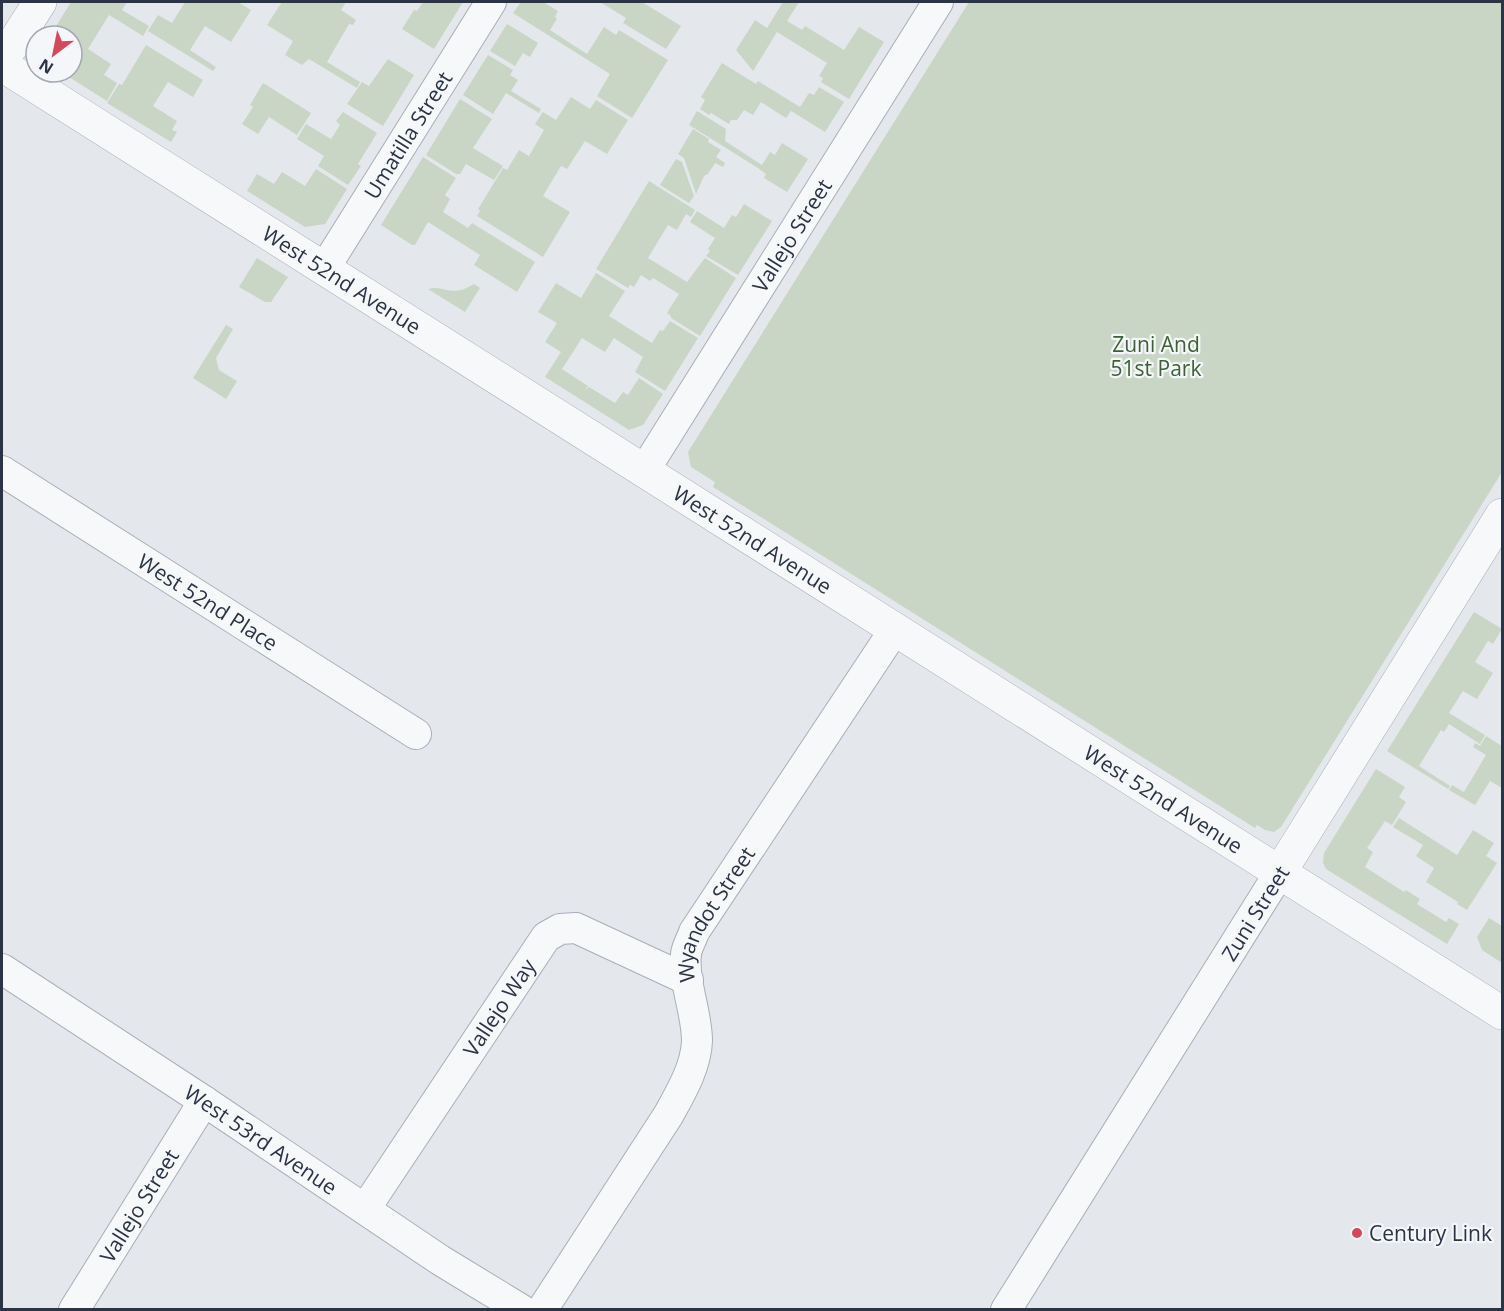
<svg xmlns="http://www.w3.org/2000/svg" width="1504" height="1311" font-family="'Open Sans',sans-serif">
<style>
.green{fill:#c9d6c5}
.lines{fill:none;stroke-linecap:round;stroke-linejoin:round}
.minor-casing{stroke:#a9aeb7;stroke-width:32}
.tertiary-casing{stroke:#a9aeb7;stroke-width:34}
.minor{stroke:#f7f8fa;stroke-width:30}
.tertiary{stroke:#f7f8fa;stroke-width:33}
.poi-dot{fill:#d1495b;stroke:#f4f6f9;stroke-width:2}
.labels{text-anchor:middle;dominant-baseline:central;stroke-width:4.5;stroke-linejoin:round;paint-order:stroke}
.street-label{font-size:21px;fill:#2b3445;stroke:#f4f6f9}
.park-label{font-size:21px;fill:#3f6138;stroke:#f4f6f9}
.poi-label{font-size:21px;fill:#2b3445;stroke:#f4f6f9;text-anchor:start}
</style>
<rect width="100%" height="100%" fill="#e4e7ec"/>
<path class="green" d="M71 2H127L122 10 149 26 143 36 109 15 88 49 111 64 104 75 117 83 107 101 61 72H72V36H50Z
M185 2H238L251 10 231 42 205 26 190 50 216 67 213 71 148 31 158 15 172 23Z
M282 2H346L341 10 356 20 353 25 349 24 327 62 360 82 357 88 309 59 302 65 285 55 293 41 267 25Z
M423 2H463L434 49 402 29 414 10 417 11Z
M521 2H543L558 11 555 17 557 19 550 30 587 54 604 27 616 35 619 30 668 60 632 118 597 96 610 74 513 13Z
M600 2H642L681 26 666 49 623 23 626 18Z
M783 2H799L787 21 802 30 805 26 844 50 859 27 884 42 849 99 821 82 823 78 819 76 827 63 777 32 753 71 736 50 755 20 767 28Z
M969 2H1502V472L1281 827 1274 832 1265 830 1257 825 1255 828 713 487 715 482 691 467 688 452Z
M507 24 538 43 530 57 523 53 515 66 490 51Z
M146 45 203 80 193 97 168 82 153 106 177 121 172 130 177 132 171 142 107 103 119 84 122 85Z
M488 55 513 70 510 75 518 80 511 91 541 109 539 113 506 93 493 114 463 95Z
M388 59 414 75 383 126 347 104 362 82 369 86Z
M722 63 756 84 758 81 800 107 809 93 814 95 819 87 844 102 825 132 791 111 786 118 761 102 753 115 744 110 737 120H731L729 124 711 113 709 115 700 109 705 100 701 97Z
M263 83 311 113 297 135 269 117 258 134 242 124 253 107 250 105Z
M571 97 590 109 596 100 628 120 607 154 585 141 567 169 561 166 543 196 570 212 543 257 477 216 480 211 478 209 503 168 507 170 519 150 529 156 544 130 535 124 543 112 556 120Z
M460 99 492 119 473 148 503 166 494 180 466 164 460 174H456L426 155Z
M697 111 726 129 725 141 762 165 770 152 775 155 782 143 808 159 787 192 764 178 766 174 758 168 689 125Z
M343 112 377 133 358 164 361 166 348 185 318 166 324 156 297 139 306 124 331 139 340 125 336 121Z
M693 129 709 139 708 142 721 150 716 157 725 163 723 167 715 163 708 174 704 176 696 194 684 158 678 154Z
M423 157 456 178 445 195 450 199 443 212 468 228 472 223 535 262 517 292 474 265 480 255 428 222 415 245H412L381 225Z
M676 159 682 162 694 196 689 203 660 185Z
M316 169 347 189 325 224 305 227 247 191 257 174 274 184 282 172 305 186Z
M649 181 695 210 691 217 686 214 677 230 668 225 648 258 687 282 705 258 736 278 700 336 671 318V316L667 313 679 294 653 278 650 281 641 275 634 287 630 285 628 288 596 269Z
M744 204 772 221 738 275 706 256 710 251 708 249 715 238 690 222 697 211 724 228 732 215 736 217Z
M257 258 288 277 271 302H265L239 287Z
M596 273 625 291 609 316 652 343 660 330 663 331 670 321 698 338 665 391 635 372 643 357 614 338 605 352 582 338 562 369 588 386 585 391 589 387 615 403 623 392 628 395 639 378 663 394 643 425 629 430 545 377 561 352 545 342 557 323 538 312 556 283 581 298Z
M474 284 480 288 465 312 428 289C445 284 450 299 474 284Z
M226 325 233 329 216 358 219 370 237 381 226 399 193 378Z
M1474 612 1502 629 1493 644 1488 641 1475 662 1493 673 1477 699 1463 691 1449 713 1485 735 1480 744 1449 724 1444 732 1441 730 1419 766 1450 786 1448 789 1387 751Z
M1486 736 1502 746V788L1490 781 1475 805 1449 790 1452 785 1464 792 1486 755 1473 747 1475 743 1480 746Z
M1376 769 1405 787 1399 797 1406 802 1392 825 1385 821 1367 848 1373 852 1365 867 1404 892 1406 890 1420 899 1417 904 1446 922 1449 918 1459 924 1447 944 1326 869 1323 863 1324 853Z
M1399 818 1457 855 1473 830 1494 843 1486 856 1497 863 1467 910 1457 904 1458 902 1426 882 1434 868 1416 856 1423 845 1393 827Z
M1489 918 1502 926V963L1482 950 1477 937Z"/>
<g class="lines">
<defs>
<g id="minor">
<path id="s1" d="M324 269 491 2"/>
<path id="s2" d="M2 471 416 734"/>
<path id="s3" d="M644 471 938 2"/>
<path id="s4" d="M2 969 204 1101 440 1260 522 1310"/>
<path id="s5" d="M365 1209 546 937 560 929 576 928 688 980"/>
<path id="s6" d="M74 1310 204 1101"/>
<path id="s7" d="M542 1310 669 1114C681 1092 696 1067 697 1041 697 1012 683 983 686 954 687 946 692 939 694 932L895 629"/>
<path d="M1006 1310 1280 872"/>
</g>
<g id="tertiary">
<path d="M2 55 12 46 40 2"/>
<path id="s8" d="M2 65 1502 1013"/>
<path d="M1280 872 1502 515"/>
</g>
</defs>
<use href="#minor" class="minor-casing"/>
<use href="#tertiary" class="tertiary-casing"/>
<use href="#minor" class="minor"/>
<use href="#tertiary" class="tertiary"/>
</g>
<circle class="poi-dot" cx="1357" cy="1233" r="6"/>
<g class="labels">
<g class="street-label">
<text stroke="none"><textPath href="#s1" startOffset="158">Umatilla Street</textPath></text>
<text stroke="none"><textPath href="#s3" startOffset="278">Vallejo Street</textPath></text>
<text stroke="none"><textPath href="#s8" startOffset="402">West 52nd Avenue</textPath></text>
<text stroke="none"><textPath href="#s8" startOffset="888">West 52nd Avenue</textPath></text>
<text stroke="none"><textPath href="#s2" startOffset="244">West 52nd Place</textPath></text>
<text stroke="none"><textPath href="#s8" startOffset="1374">West 52nd Avenue</textPath></text>
<text transform="translate(1255 913) rotate(-58)">Zuni Street</text>
<text stroke="none"><textPath href="#s7" startOffset="448">Wyandot Street</textPath></text>
<text stroke="none"><textPath href="#s5" startOffset="242">Vallejo Way</textPath></text>
<text stroke="none"><textPath href="#s4" startOffset="310">West 53rd Avenue</textPath></text>
<text stroke="none"><textPath href="#s6" startOffset="123">Vallejo Street</textPath></text>
</g>
<g class="park-label">
<text x="1156" y="344">Zuni And<tspan x="1156" dy="24">51st Park</tspan></text>
</g>
<g class="poi-label">
<text x="1369" y="1233">Century Link</text>
</g>
</g>
<rect width="1504" height="1311" fill="none" stroke="#2b3445" stroke-width="6"/>
<g transform="translate(54 54) rotate(212)"><circle r="28" fill="#f4f6f9" stroke="#a4a8b1" stroke-width="1.5"/>
<path d="M0-4.5L10 22L0 15L-10 22Z" fill="#d1495b"/>
<text y="-9" font-size="16" font-weight="bold" text-anchor="middle" fill="#2b3445">N</text>
</g>
</svg>
